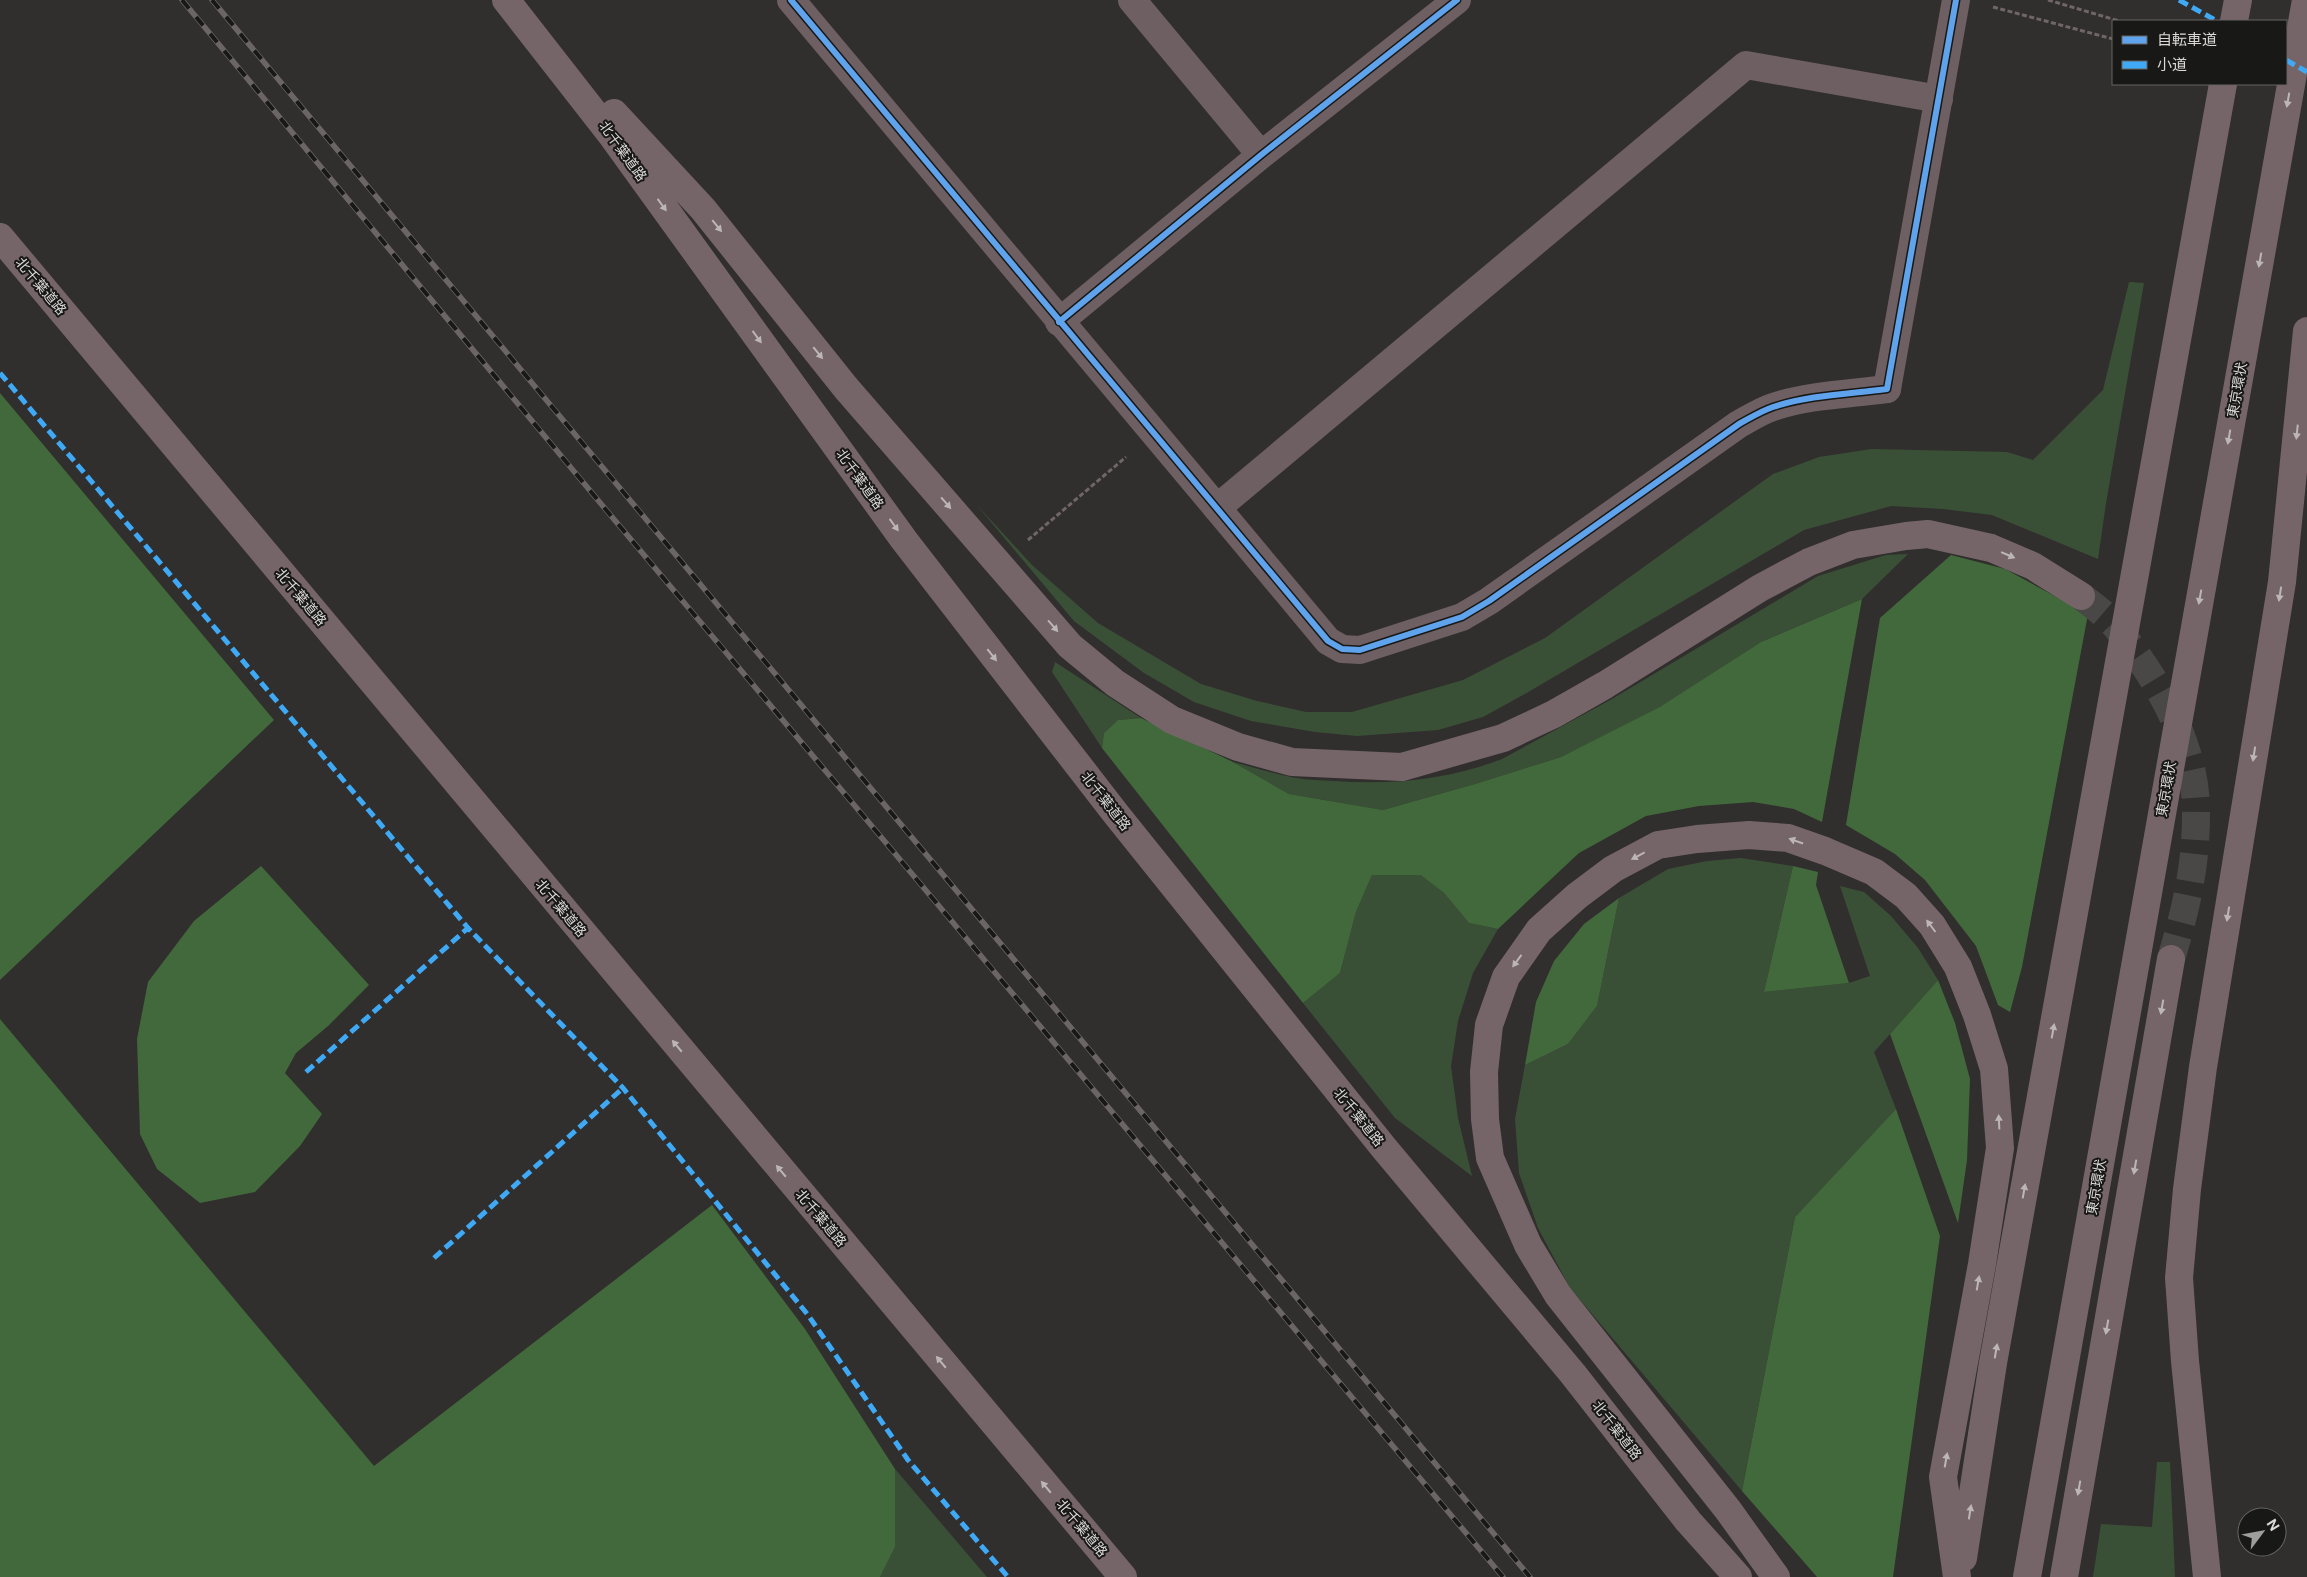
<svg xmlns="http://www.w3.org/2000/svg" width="2307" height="1577" font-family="'Public Sans','Noto Sans JP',sans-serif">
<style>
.green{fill:#3a5036}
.forest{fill:#42693b}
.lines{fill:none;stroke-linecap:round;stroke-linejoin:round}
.trunk-tunnel{stroke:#4a4846;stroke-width:28;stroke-dasharray:28 14;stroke-linecap:butt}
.path{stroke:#706668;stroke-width:3;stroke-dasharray:5 2.5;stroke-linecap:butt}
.minor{stroke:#6d5f62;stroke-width:28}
.tertiary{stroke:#6d5f62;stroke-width:28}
.trunk{stroke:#766568;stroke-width:28}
.rail-casing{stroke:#6c6566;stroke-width:5.5}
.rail{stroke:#181816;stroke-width:4;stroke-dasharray:11;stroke-linecap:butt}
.quiet{stroke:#3fa9f5;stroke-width:5;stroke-dasharray:10 5;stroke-linecap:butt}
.cycleway-casing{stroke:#181816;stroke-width:9}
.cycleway{stroke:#60a3ed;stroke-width:6}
.oneway{fill:#bcb6b6}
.labels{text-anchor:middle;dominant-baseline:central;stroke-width:4;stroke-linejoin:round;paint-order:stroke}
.street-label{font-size:14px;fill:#dad9d7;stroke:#181816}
</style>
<rect width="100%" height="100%" fill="#302f2d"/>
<path class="green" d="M2129 282 2144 283 2106 503 2098 559 1992 515 1943 509 1891 506 1804 530 1523 695 1483 717 1438 730 1357 736 1315 732 1251 721 1194 702 1144 673 1074 621 976 504 1032 565 1098 623 1201 684 1257 701 1306 712H1352L1463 680 1545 638 1773 474 1819 457 1872 449 2007 452 2033 460 2103 390Z
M1908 554 1862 599 1761 642 1660 708 1561 757 1475 784 1383 810 1289 794 1233 762C1253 767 1274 774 1296 778 1308 780 1321 780 1334 781 1392 785 1448 780 1502 759L1612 699 1818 576 1886 555Z
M1055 662 1141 718 1118 720 1104 733 1102 748 1052 672Z
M1741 858 1793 866 1764 992 1849 983 1870 976 1840 886 1864 892 1891 916 1918 948 1938 980 1874 1052 1896 1109 1795 1217 1742 1491 1570 1288 1538 1228 1519 1173 1515 1119 1525 1065 1568 1044 1597 1006 1619 898 1668 869 1707 861Z
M1421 874 1444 893 1469 923 1498 929 1473 973 1458 1021 1451 1066 1458 1118 1472 1176 1395 1118 1303 1003 1340 973 1356 912 1372 875Z
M2157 1462H2170L2175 1577H2093L2101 1524 2152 1527Z
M895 1469 987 1577H880L895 1547Z"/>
<path class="forest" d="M0 393 274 720 0 980Z
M1951 555 2005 569 2088 614 2022 967 2010 1012 1998 1005 1976 946 1925 880 1895 854 1846 825 1880 618Z
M1862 599 1822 822 1794 809 1753 802 1699 806 1646 816 1579 853 1498 929 1469 923 1444 893 1421 875H1372L1356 912 1340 973 1303 1003 1102 748 1104 733 1118 720 1141 718 1233 762 1289 794 1383 810 1475 784 1561 757 1660 707 1761 642Z
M261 866 369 985 328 1026 296 1053 285 1073 322 1114 300 1146 255 1192 200 1203 157 1169 140 1134 137 1039 148 982 194 921Z
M1793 866 1818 872 1816 885 1849 983 1764 992Z
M1619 898 1597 1006 1568 1044 1525 1065 1536 1002 1554 961 1584 924Z
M1938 980 1955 1023 1970 1079 1967 1160 1958 1223 1890 1034Z
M0 1019 374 1466 712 1205 805 1329 895 1469V1547L880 1577H0Z
M1896 1109 1940 1236 1893 1577H1817L1742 1491 1795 1217Z"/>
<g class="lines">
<path class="trunk-tunnel" d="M2081 596C2091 604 2101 611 2110 620 2117 627 2123 636 2129 644 2165 692 2197 753 2196 814 2196 867 2186 909 2171 959"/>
<path class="path" d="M2048 0 2119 21
M1993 7 2113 39
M1028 540 1126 457"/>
<path class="minor" d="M1132 0 1261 155
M1059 322 1261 155 1457 0
M1887 389C1849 394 1809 395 1773 407 1761 411 1750 418 1739 424L1489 601 1462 617 1360 650 1342 649 1328 641 1217 508 1746 65 1939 99"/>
<path class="tertiary" d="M791 0 1217 508
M1887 389 1956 0"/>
<path class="trunk" d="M506 0 613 137 904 540 1116 814 1384 1148 1573 1374 1688 1521 1738 1577
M2234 21 2238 0
M614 113 703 209 846 388 1070 646 1115 683 1172 720 1238 747 1292 762 1402 767 1503 738 1554 714 1605 685 1760 588 1809 562 1853 545 1906 536 1928 534 1991 548 2033 566 2081 596
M0 237 1123 1577
M1963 1558 1993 1363 2223 84
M1776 1577 1728 1510 1558 1295 1528 1245 1490 1158 1485 1119 1484 1072 1489 1025 1506 977 1539 930 1577 896 1613 869 1658 845 1697 839 1749 835 1788 838 1825 851 1874 872 1906 896 1932 925 1958 967 1977 1015 1994 1069 2000 1148 1982 1264 1943 1477 1957 1577
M2027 1577 2306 0
M2064 1577 2171 959
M2207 1577 2185 1361 2179 1278 2187 1189 2203 1067 2282 582 2307 331"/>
<defs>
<path id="rail" d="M182 0 602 505 1503 1577
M212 0 1530 1577"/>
</defs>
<use href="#rail" class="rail-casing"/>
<use href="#rail" class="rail"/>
<path class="quiet" d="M2179 0 2217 21
M2286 60 2307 72
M0 373 468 928 623 1088 808 1315 908 1460 1008 1577
M306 1072 468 928
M434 1258 623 1088"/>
<defs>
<path id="cycleway" d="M791 0 1328 641 1342 649 1360 650 1462 617 1489 601 1739 424C1750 418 1761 411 1773 407 1809 395 1849 394 1887 389L1956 0
M1059 322 1261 155 1457 0"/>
</defs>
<use href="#cycleway" class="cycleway-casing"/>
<use href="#cycleway" class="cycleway"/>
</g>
<defs><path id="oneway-solid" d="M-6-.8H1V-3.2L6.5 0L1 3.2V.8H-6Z" transform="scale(1.25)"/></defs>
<g class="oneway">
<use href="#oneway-solid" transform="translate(2288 100) rotate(100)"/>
<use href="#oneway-solid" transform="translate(662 205) rotate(54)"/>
<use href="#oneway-solid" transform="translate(717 226) rotate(51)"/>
<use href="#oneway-solid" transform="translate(2260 260) rotate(100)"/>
<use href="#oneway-solid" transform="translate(757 337) rotate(54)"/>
<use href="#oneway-solid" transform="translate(818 353) rotate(51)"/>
<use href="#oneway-solid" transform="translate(2297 432) rotate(96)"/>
<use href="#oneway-solid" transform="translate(2229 437) rotate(100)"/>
<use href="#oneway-solid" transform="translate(946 503) rotate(49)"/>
<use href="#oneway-solid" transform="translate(894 525) rotate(54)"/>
<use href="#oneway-solid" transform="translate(2008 555) rotate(23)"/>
<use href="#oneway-solid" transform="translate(2280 594) rotate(99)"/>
<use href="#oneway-solid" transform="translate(2200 597) rotate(100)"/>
<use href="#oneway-solid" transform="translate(1053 626) rotate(49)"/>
<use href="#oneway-solid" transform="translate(992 655) rotate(52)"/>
<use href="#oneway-solid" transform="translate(2254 754) rotate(99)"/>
<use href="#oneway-solid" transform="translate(1796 841) rotate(-161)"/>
<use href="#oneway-solid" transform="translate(1638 856) rotate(152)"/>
<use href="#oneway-solid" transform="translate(2228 914) rotate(99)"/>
<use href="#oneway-solid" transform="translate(1931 926) rotate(-127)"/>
<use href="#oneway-solid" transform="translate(1517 961) rotate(126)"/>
<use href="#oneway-solid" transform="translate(2162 1007) rotate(100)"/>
<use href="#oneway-solid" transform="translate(2053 1031) rotate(-80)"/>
<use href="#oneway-solid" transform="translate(677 1046) rotate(-130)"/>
<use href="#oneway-solid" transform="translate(1999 1122) rotate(-93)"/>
<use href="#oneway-solid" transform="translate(2135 1167) rotate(100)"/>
<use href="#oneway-solid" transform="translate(781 1171) rotate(-130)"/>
<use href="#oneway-solid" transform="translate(2024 1191) rotate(-80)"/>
<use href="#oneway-solid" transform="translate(1978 1283) rotate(-80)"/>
<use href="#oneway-solid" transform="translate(2107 1327) rotate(100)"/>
<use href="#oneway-solid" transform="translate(1996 1351) rotate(-80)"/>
<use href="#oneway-solid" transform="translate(941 1362) rotate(-130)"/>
<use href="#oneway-solid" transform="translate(1946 1460) rotate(-80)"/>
<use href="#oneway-solid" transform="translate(1046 1487) rotate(-130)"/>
<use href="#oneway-solid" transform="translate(2079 1488) rotate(100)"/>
<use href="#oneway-solid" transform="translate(1970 1512) rotate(-81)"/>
</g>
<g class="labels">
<g class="street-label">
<text transform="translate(623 151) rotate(54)">北千葉道路</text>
<text transform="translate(41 286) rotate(50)">北千葉道路</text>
<text transform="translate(2237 390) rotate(-80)">東京環状</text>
<text transform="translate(860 479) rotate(54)">北千葉道路</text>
<text transform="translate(301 597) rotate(50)">北千葉道路</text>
<text transform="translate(2166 789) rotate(-80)">東京環状</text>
<text transform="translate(1106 801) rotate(52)">北千葉道路</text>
<text transform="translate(561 908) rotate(50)">北千葉道路</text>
<text transform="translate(1359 1117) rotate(51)">北千葉道路</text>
<text transform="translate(2096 1187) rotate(-80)">東京環状</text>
<text transform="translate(821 1218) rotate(50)">北千葉道路</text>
<text transform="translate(1617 1430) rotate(52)">北千葉道路</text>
<text transform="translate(1082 1528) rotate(50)">北千葉道路</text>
</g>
</g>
<rect x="2112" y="20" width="175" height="65" fill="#181816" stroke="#666563"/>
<rect x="2122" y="36" width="25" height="8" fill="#60a3ed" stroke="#666563"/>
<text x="2157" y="45" font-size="15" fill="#dad9d7">自転車道</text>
<rect x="2122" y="61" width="25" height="8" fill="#3fa9f5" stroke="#666563"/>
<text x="2157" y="70" font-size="15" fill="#dad9d7">小道</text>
<g transform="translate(2262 1532) rotate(58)"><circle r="24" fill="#181816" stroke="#666563"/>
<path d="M0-4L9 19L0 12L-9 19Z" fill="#9e9e9c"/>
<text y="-8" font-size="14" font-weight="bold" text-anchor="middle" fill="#dad9d7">N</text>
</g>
</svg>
